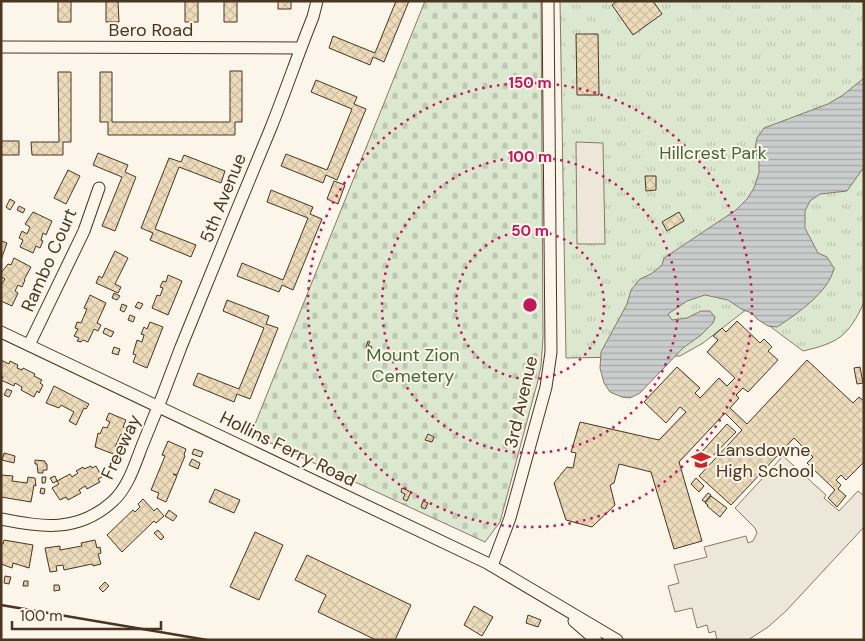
<svg xmlns="http://www.w3.org/2000/svg" width="865" height="641" font-family="'DM Sans',sans-serif">
<style>
.grass{fill:url(#grass-tufts);stroke:#887966}
.cemetery{fill:url(#cemetery-stones);stroke:#887966}
.parking{fill:#ede7d9;stroke:#887966}
.water{fill:url(#water-rules);stroke:#887966}
.building{fill:url(#building-cross-hatch);stroke:#4a3520}
.lines{fill:none;stroke-linecap:round;stroke-linejoin:round}
.minor-casing{stroke:#4a3520;stroke-width:13}
.minor{stroke:#fbf6e9;stroke-width:11}
.wall{stroke:#4a3520;stroke-width:2.5}
.ring{fill:none;stroke:#c2185b;stroke-width:2.5;stroke-dasharray:2.5 5}
.labels{text-anchor:middle;dominant-baseline:central;stroke-width:4;stroke-linejoin:round;paint-order:stroke}
.street-label{font-size:18px;fill:#4a3520;stroke:#fbf6e9}
.park-label{font-size:18px;fill:#436837;stroke:#fbf6e9}
.poi-label{font-size:18px;fill:#4a3520;stroke:#fbf6e9;text-anchor:start}
.centre{fill:#c2185b;stroke:#fbf6e9;stroke-width:2.5}
.ring-label{font-size:15px;text-anchor:middle;font-weight:bold;fill:#c2185b;stroke:#fbf6e9;stroke-width:4;stroke-linejoin:round;paint-order:stroke}
</style>
<defs>
<pattern id="grass-tufts" width="24" height="20" patternUnits="userSpaceOnUse" patternTransform="scale(1.25)"><rect width="24" height="20" fill="#dce7d0"/><path d="M3 7l-1-3M5 7V3M7 7l1-3M15 17l-1-3M17 17v-4M19 17l1-3" fill="none" stroke="#bec7b2"/></pattern>
<pattern id="cemetery-stones" width="16" height="16" patternUnits="userSpaceOnUse" patternTransform="scale(1.25)"><rect width="16" height="16" fill="#dce7d0"/><path d="M2 7V4a2 2 0 0 1 4 0v3zM10 15v-3a2 2 0 0 1 4 0v3z" fill="#bec7b2"/></pattern>
<pattern id="water-rules" width="6" height="5" patternUnits="userSpaceOnUse" patternTransform="scale(1.25)"><rect width="6" height="5" fill="#c9cecd"/><path d="M0 2.5h6" fill="none" stroke="#a5a8a6"/></pattern>
<pattern id="building-cross-hatch" width="8" height="8" patternUnits="userSpaceOnUse" patternTransform="scale(1.25)"><rect width="8" height="8" fill="#ecdcbc"/><path d="M0 0l8 8M0 8l8-8" fill="none" stroke="#ccbda1"/></pattern>
</defs>
<rect width="100%" height="100%" fill="#fbf6e9"/>
<path class="grass" d="M560 1H864V302C849 336 838 343 803 351L747 309 703 343 680 356 566 358Z"/>
<path class="cemetery" d="M425 1H541L543 338 541 366 537 384 500 522 485 542 251 434Z"/>
<path class="parking" d="M576 142 603 143 605 244H577Z
M783 456 826 495 824 498 839 511 858 491 864 496V527L786 611 768 627 748 640H717L715 631 709 633 707 625 697 628 692 608 675 612 668 586 679 583 674 565 707 557 704 547 746 536 748 543 753 541 757 533 755 528 735 508Z"/>
<path class="water" d="M864 78V167L847 191 820 194 810 201 805 211V228L818 253 827 257 834 268C829 292 797 314 777 327L768 326 757 319 752 313 743 310 728 300 705 295 687 301 668 314 672 320 687 318 701 311H710L715 317 713 323 701 335 683 348 640 393 630 398 622 397 610 392 604 383 600 368 601 352 627 304 631 290 640 279 651 274 662 265 664 258 736 210 747 199 754 188 759 173V162L755 148 757 138 764 128 828 104 843 95Z"/>
<path class="building" d="M58 1H71V22H58Z
M106 1H118L119 22H106Z
M185 1H198V22H185Z
M224 1H237V22H224Z
M278 1H291V9H278Z
M396 1H409L384 62 373 57 370 65 329 48 333 36 375 53Z
M617 1H653L662 14 633 35 612 5Z
M576 34H598L599 95H577Z
M230 71H242V122H235V135H108V122H100V72H112V122H230Z
M58 72H71V142H63V155H32L31 142H59Z
M316 80 357 97 354 104 366 109 337 180 326 175 323 183 281 166 286 154 327 170 352 109 311 92Z
M1 141H19V155H1Z
M98 153 128 165 125 172 136 177 115 231 102 226 122 177 93 165Z
M184 155 225 171 221 183 179 167 155 229 196 245 191 257 150 240 153 233 141 228 169 158 181 162Z
M68 170 80 176 66 204 54 198Z
M645 176H656V190L646 191Z
M334 181 345 185 338 204 327 199Z
M271 190 313 207 310 214 322 219 293 290 282 285 279 292 237 276 242 263 283 280 308 218 267 202Z
M10 199 15 202 10 210 6 207Z
M19 206 25 209 23 213 17 210Z
M33 212 52 221 46 235 43 233 41 240 43 241 40 248 36 246 33 253 20 247 23 240 19 238 22 231 27 234 30 227 25 224Z
M679 212 684 221 667 231 662 222Z
M2 241 7 243 1 260V242Z
M115 251 128 258 115 284 121 287 118 293 96 283 99 276 102 278Z
M14 258 31 267 24 280H25L22 287 18 285 15 291 18 293 12 306 1 301V285L5 279 1 277V273L8 264 11 265Z
M168 275 182 281 168 315 152 308 157 295 160 296 163 288 160 287 163 281 166 282Z
M114 293 120 296 117 300 112 298Z
M90 295 106 303 97 323 101 325 98 331 94 329 88 342 83 340 81 342 77 341 79 338 74 336 78 329 75 328 77 322 81 323 87 309 84 308Z
M227 300 269 316 266 324 278 328 250 399 237 394 234 402 193 385 198 373 239 389 264 328 223 311Z
M138 302 143 304 140 309 135 307Z
M122 304 127 306 124 312 120 310Z
M130 315 135 317 133 322 128 320Z
M737 321 760 343 764 339 772 347 768 351 778 360 748 392 743 388 736 395 739 398 730 408 747 424 807 360 853 403 859 397 864 401V462L846 480 841 475 836 480 841 485 838 489 846 496 837 507 828 498 835 490 807 463 813 457 794 438 731 505 699 476 742 430 725 413 679 462 702 541 674 549 651 472 619 464 614 483 610 485 615 505 592 527 566 520 554 483 567 467 573 468 576 453 571 452 580 422 659 440 686 412 680 407 666 423 644 402 677 367 700 388 695 393 700 398 719 378 727 386 735 378 707 352 718 340 713 336 722 328 726 332Z
M150 322 163 327 147 368 133 362 136 355 133 354 137 340 142 342 144 335 141 334 144 327 147 329Z
M105 328 114 332 111 337 103 333Z
M368 341 370 342 368 345 372 347 371 350 366 348Z
M114 347 120 349 118 355 112 353Z
M1 360 9 364 10 361 18 365 17 368 22 370 23 368 35 374 34 376 42 380 40 383 43 385 39 393 37 391 34 397 21 390 22 387 15 383 14 386 1 380 3 377H1Z
M860 367 863 383 857 384 854 368Z
M54 386 89 404 86 409 84 408 76 425 69 421 74 412 61 405 59 408 46 403Z
M7 389 12 391 9 397 4 395Z
M109 413 126 420 123 427 126 428 124 435 121 434 115 447 118 449 116 455 95 447 98 433 100 434 103 427 107 428 110 422 106 420Z
M727 424 736 432 705 464 697 457Z
M428 434 434 437 432 442 425 440Z
M168 441 186 449 184 455 185 456 177 475 173 474 177 476 166 502 157 498 159 493 151 490 165 456 162 455Z
M194 449 203 452 201 457 192 454Z
M4 453 15 456 14 463 2 460Z
M192 459 200 463 198 469 189 465Z
M35 460 45 461V463L47 464V470H43V473H38L37 464H35Z
M91 466 92 468 96 466 102 477 98 479 100 482 87 489 85 486 79 490 81 493 68 500 66 497 60 500 52 488 59 484 57 481 70 474 72 477 78 473 76 471 83 467 84 469Z
M1 475 13 476 12 481 27 483 28 477 35 478 36 486 34 485 31 502 1 497Z
M55 476 57 481 53 483 50 478Z
M42 477H46L45 483H42Z
M696 478 704 486 699 492 691 484Z
M41 488 45 489 44 494 40 493Z
M402 488 411 492 407 501 403 499 405 494 401 492Z
M215 489 240 500 234 513 209 502Z
M708 493 711 495 705 502 702 500Z
M711 496 727 508 720 517 707 506 708 505 705 503Z
M143 499 154 511 157 508 164 516 156 523 154 521 122 552 107 535 133 510 135 512 140 507 138 504Z
M423 501 428 503 425 509 421 507Z
M169 510 177 516 173 521 165 516Z
M158 530 164 537 161 540 154 533Z
M255 532 283 545 259 600 230 587Z
M4 540 33 545 29 568 13 563 12 568 1 564V544H3Z
M95 540 97 548 100 547 101 553 98 554 101 564 93 566 92 564 64 570 63 565 56 566 57 571 50 572 45 548 60 546V550L82 546 81 543Z
M307 555 411 605 395 640H376L318 612 326 595 295 580Z
M5 576 11 577 9 584 4 583Z
M24 581H28V586H23Z
M105 582 109 586 103 592 99 588Z
M54 585H59L60 590 54 591Z
M474 606 493 617 482 636 464 625Z
M528 615 541 620 538 627 526 623Z"/>
<g class="lines">
<defs>
<path id="minor" d="M1 47 301 48
M1 332 487 563 617 640
M29 345 84 231 99 188
M1 519C43 527 77 533 112 502 128 488 135 464 142 446 156 413 169 380 181 347 210 275 240 202 270 130 285 93 298 54 313 17L317 1
M492 566 510 518 546 387 551 352 548 1
M574 621 596 640"/>
</defs>
<use href="#minor" class="minor-casing"/>
<use href="#minor" class="minor"/>
<path class="wall" d="M1 605 207 640"/>
</g>
<g class="ring">
<circle cx="530" cy="305" r="74"/>
<circle cx="530" cy="305" r="148"/>
<circle cx="530" cy="305" r="222"/>
</g>
<defs>
<symbol id="school-bare" viewBox="-9 -9 18 18"><path d="M0-5L7-2L0 1L-7-2ZM-4 1L0 2.5L4 1V4Q0 6-4 4Z" fill="#c62828" stroke="#fbf6e9" stroke-width="2.5" paint-order="stroke"/></symbol>
</defs>
<g fill-rule="evenodd">
<use href="#school-bare" x="687" y="446" width="28" height="28"/>
</g>
<g class="labels">
<g class="street-label">
<text x="151" y="30">Bero Road</text>
<text transform="translate(223 198) rotate(-68)">5th Avenue</text>
<text transform="translate(49 260) rotate(-66)">Rambo Court</text>
<text transform="translate(521 402) rotate(-77)">3rd Avenue</text>
<text transform="translate(121 447) rotate(-65)">Freeway</text>
<text transform="translate(288 449) rotate(26)">Hollins Ferry Road</text>
</g>
<g class="park-label">
<text x="713" y="153">Hillcrest Park</text>
<text x="413" y="355">Mount Zion<tspan x="413" dy="21">Cemetery</tspan></text>
</g>
<g class="poi-label">
<text x="716" y="450">Lansdowne<tspan x="716" dy="21">High School</tspan></text>
</g>
</g>
<circle cx="530" cy="305" r="8" class="centre"/>
<g class="ring-label">
<text x="530" y="88">150 m</text>
<text x="530" y="162">100 m</text>
<text x="530" y="236">50 m</text>
</g>
<rect width="865" height="641" fill="none" stroke="#4a3520" stroke-width="5"/>
<path d="M12 621v8h149v-8" fill="none" stroke="#4a3520" stroke-width="2.5"/>
<text x="20" y="621" font-size="15" fill="#4a3520" stroke="#fbf6e9" stroke-width="4" paint-order="stroke">100 m</text>
</svg>
